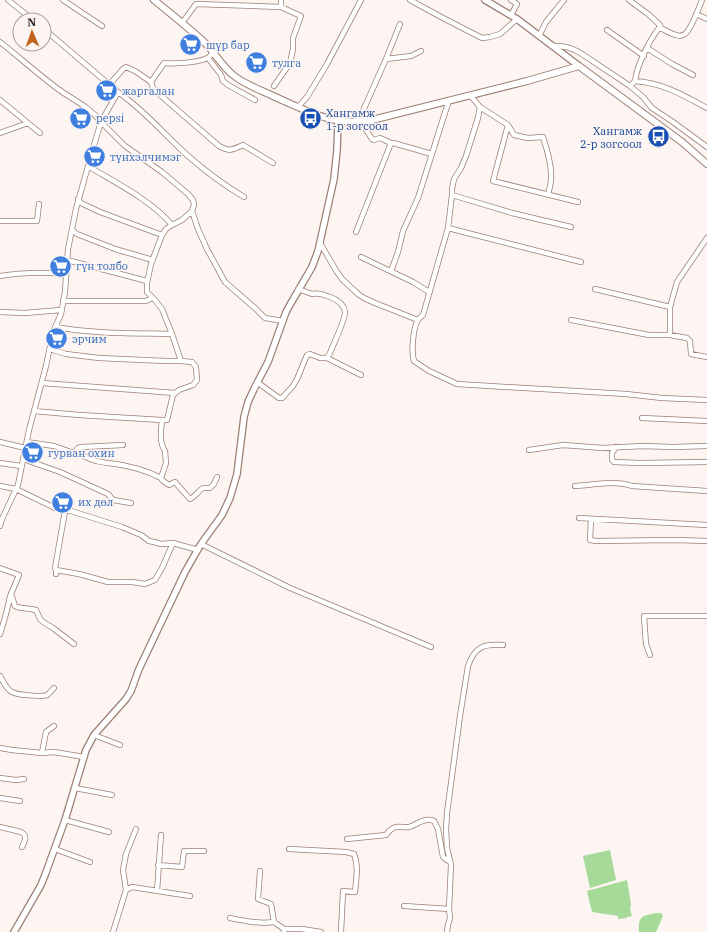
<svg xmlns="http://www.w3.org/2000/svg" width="707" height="932" font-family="'IBM Plex Serif',serif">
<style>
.green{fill:#a5da98}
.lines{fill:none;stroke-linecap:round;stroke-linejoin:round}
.minor-casing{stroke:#9d7f73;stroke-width:6}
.tertiary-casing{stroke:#9d7f73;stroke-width:8}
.secondary-casing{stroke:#9d7f73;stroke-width:8}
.minor{stroke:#fff;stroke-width:4.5}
.tertiary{stroke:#fff;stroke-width:5.5}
.secondary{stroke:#fff;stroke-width:6}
.labels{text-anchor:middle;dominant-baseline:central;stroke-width:3;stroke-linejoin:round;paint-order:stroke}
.shop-label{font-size:11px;fill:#366cbe;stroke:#fcf5f2;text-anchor:start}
.transit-label{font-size:11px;fill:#164399;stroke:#fcf5f2;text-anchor:start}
</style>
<rect width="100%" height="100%" fill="#fcf5f2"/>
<path class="green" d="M610 850 616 880 590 888 583 856Z
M627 880 631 904 630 909 632 916 627 917V918L618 919V916L592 912 587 891Z
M656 913H661L663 916 656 932H639C638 916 642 916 656 913Z"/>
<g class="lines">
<defs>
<path id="minor" d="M8 0 33 20
M63 0 102 26
M410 0 443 18 482 38 490 37 500 34 517 19
M629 0 648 14 660 25 661 29
M281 7V0
M696 14 707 19
M511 15 517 4 511 0
M182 23 196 4 281 7 301 16 293 38V49L290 63 274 86
M44 29 118 92C144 110 164 134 187 155 205 171 224 185 244 197
M607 30 644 56
M539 36 546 22 564 0
M0 42C19 57 38 74 58 89 73 100 90 107 101 122L94 145 76 209 68 249 65 292 61 314 53 332 46 366 29 430 18 485 2 519 0 526
M552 46C564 46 571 47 582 54L630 86 643 97 652 108 673 122 707 147
M647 48 672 64 693 75
M208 58 221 75 223 81 228 85 255 100
M386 59 411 56 421 51
M635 81C637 65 649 41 659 28 665 29 670 34 676 35 679 36 682 36 685 34 691 29 699 8 702 0
M151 82 164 63C174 64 200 63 209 57 210 56 212 54 213 53
M109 85 123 69 126 67 135 71 151 82 153 88 167 101 219 146C230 152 232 150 243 145L273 163
M630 86 635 81C663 83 683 95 707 108
M118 92 101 122 125 146 162 172 188 194 193 200 194 205 192 211 198 229 207 249 225 282 256 309 265 318 283 321
M470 95 480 107 508 125 514 135 528 138 543 137C547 149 552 167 551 179 551 184 549 190 548 195
M0 100 40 133
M298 107 307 97 327 64 361 0
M480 107 478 118 466 156 461 168 454 179 452 189V195L448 228 423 315C421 317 419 318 418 320 413 328 411 352 414 361L429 371 457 384 626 394 662 398 707 400
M358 122 386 59 400 24
M361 122 372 139 374 140 380 138 391 143
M508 125 493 181 578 202
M0 133 28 123
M88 166C116 183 151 200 172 225L182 220 192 211
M452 195 512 213 571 227
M78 199 81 203 100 212 162 235
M0 221H37L39 204
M448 228 581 262
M72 230 77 234 115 249 153 260
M356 232 391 143H393L432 154
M320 243 337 272 342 279 358 294 364 298 375 303 418 320
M361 257 413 282 429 292
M67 260 147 281
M391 271 398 252 403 231 418 198 449 100
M0 276C24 272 42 272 66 274
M595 289 670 307
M63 301H146L152 298
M0 312 25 313 61 310
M571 320 649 335H670L687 338 690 341 691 354 707 357
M56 327C94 334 133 333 172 334
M670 335V307L677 282 707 238
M50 349 66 354 99 358 166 361H181
M327 358 361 375
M257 382 279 398H282L293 386 297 379 307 355 310 354 320 358H327L330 353C333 345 346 318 345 312 344 304 336 299 330 297 324 295 319 292 312 294L298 289
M42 383 175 393
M34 411 79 415 162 420
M642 418 707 421
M0 442 25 448
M27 442 54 446 74 453C80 453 90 460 97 461 103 463 110 463 116 464 132 467 146 470 161 478L166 463 165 451C159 442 161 430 162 420H167L173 395 179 390 193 385 197 380 196 367 192 362 181 361 172 334 162 309 155 300 147 292V283L151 264 162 235 166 229 172 225
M616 447 612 453V460L614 462 640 463 707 462
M529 450 563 445 603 448 643 446 673 447 707 446
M74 453 78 448 82 447 123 445
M23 459 60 472 108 494 113 500 131 503
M0 463 21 466
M161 478 162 480 169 485 175 482 181 489 190 499C195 497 198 491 203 488H210L214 484 217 477
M0 486 16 489 55 508 65 511H71L122 527 141 535 149 541 154 542 161 544 173 543 198 550
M575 486C593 485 614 480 632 486L707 491
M579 518 707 525
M591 519 590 540 596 541 675 540 707 541
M201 544 290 588 431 647
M0 568 19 575 11 594 15 606C21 609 29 608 36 610L40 619 43 622 53 628 74 644
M56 570 79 574 108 582H132L145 584 155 580 162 568 173 543
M56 574V570L55 568 65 511
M0 634C4 621 8 609 10 596
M650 655 646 644 644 616H707
M0 676C3 681 6 689 12 692 16 695 42 697 47 695 49 694 52 690 54 688
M94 735 120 745
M0 748 12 750 42 753 54 752 84 757
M42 753 46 732 54 726
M0 778 16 780 24 779
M75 788 112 795
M0 798 20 801
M65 820 109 832
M0 827 21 832C28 836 25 841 22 847
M347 839 386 835C388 832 392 828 396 827 401 826 405 828 409 827 418 824 425 817 434 821L438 829 443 857 447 860 449 861
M55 849 90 862
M289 849 346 852 354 854C359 866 356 880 355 892L343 891 341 932
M158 865 182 867 184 851H204
M260 871 258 899 271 904 274 922 284 929V932
M126 890 123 870 126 854 136 829
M157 891 161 835
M404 906 449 909
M230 918C245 921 259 924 274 922
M284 929H302L321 932
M113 932 126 890 132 887 190 896
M447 932 448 925 450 918 449 909 451 865 447 848 446 829 447 813 460 716 468 666C475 646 484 644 503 645"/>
<path id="tertiary" d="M485 0 517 19 579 66
M14 932 41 885 45 875 65 820 86 750 94 735 126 699 131 691 139 669 185 572 201 544 222 515 230 498 237 474 244 417 248 402 254 389 268 362 286 312 291 303 312 267 318 251 334 179 337 150 338 121"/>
<path id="secondary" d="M154 0C171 14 189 28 205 43 215 53 222 66 233 75 244 84 258 89 271 95 305 110 333 127 372 120L527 81 579 66 682 142 707 164"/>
</defs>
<use href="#minor" class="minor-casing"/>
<use href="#tertiary" class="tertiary-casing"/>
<use href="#secondary" class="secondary-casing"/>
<use href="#minor" class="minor"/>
<use href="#tertiary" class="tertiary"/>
<use href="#secondary" class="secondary"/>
</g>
<defs>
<symbol id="supermarket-disc" viewBox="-11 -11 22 22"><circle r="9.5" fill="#3f7fe0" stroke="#fcf5f2"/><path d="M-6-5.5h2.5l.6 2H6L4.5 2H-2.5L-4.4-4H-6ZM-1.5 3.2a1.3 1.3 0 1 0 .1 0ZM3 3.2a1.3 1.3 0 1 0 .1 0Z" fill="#fff"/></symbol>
<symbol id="bus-disc" viewBox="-11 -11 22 22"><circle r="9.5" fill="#1a4fb4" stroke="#fcf5f2"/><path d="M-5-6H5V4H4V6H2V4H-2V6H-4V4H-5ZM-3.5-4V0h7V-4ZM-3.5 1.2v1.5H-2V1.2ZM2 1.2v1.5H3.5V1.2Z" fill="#fff"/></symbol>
</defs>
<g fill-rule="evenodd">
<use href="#supermarket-disc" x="178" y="32" width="25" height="25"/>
<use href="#supermarket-disc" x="244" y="50" width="25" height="25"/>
<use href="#supermarket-disc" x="94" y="78" width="25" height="25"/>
<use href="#supermarket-disc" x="68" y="106" width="25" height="25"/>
<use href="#bus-disc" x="298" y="106" width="25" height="25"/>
<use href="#bus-disc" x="646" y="124" width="25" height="25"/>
<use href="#supermarket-disc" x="82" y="144" width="25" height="25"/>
<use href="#supermarket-disc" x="48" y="254" width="25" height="25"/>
<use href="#supermarket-disc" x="44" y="326" width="25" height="25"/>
<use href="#supermarket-disc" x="20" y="440" width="25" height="25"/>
<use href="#supermarket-disc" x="50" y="490" width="25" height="25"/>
</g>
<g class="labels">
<g class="shop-label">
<text x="206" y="45">шүр бар</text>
<text x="272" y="63">тулга</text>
<text x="122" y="91">жаргалан</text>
<text x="96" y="118">pepsi</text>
<text x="110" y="157">түнхэлчимэг</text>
<text x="76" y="266">гүн толбо</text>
<text x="72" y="339">эрчим</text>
<text x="48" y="453">гурван охин</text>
<text x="78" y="502">их дөл</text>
</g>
<g class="transit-label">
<text x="326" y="113">Хангамж<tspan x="326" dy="13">1-р зогсоол</tspan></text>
<text x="642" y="131" text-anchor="end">Хангамж<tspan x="642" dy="13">2-р зогсоол</tspan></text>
</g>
</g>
<g transform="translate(32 32) rotate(358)"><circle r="19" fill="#fcf5f2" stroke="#a9a09c"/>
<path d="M0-3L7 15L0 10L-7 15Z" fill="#c1621b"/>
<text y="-6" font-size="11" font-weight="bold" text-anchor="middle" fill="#2d211c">N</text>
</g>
</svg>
